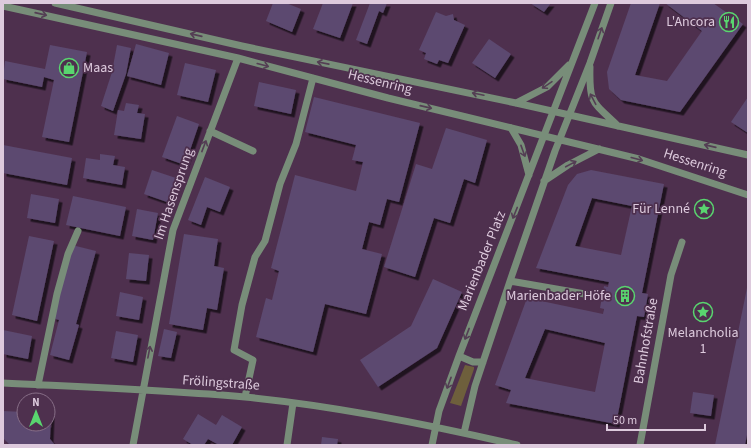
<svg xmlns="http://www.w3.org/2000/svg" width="751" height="448" font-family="'Source Sans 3',sans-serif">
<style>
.green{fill:#6e5f3c}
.building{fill:#5c496f;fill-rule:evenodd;filter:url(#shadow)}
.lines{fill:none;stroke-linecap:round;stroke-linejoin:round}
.minor{stroke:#788d79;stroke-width:7}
.oneway{stroke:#543e54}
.labels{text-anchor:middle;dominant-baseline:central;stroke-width:3.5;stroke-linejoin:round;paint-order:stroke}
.poi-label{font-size:14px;fill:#ddcadd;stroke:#4e304e;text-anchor:end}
.street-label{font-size:14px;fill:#ddcadd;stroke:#4e304e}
</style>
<defs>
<filter id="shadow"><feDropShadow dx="3.5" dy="3.5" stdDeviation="0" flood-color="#0009"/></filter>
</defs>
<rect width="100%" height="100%" fill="#4e304e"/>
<path class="green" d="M465 365 474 367V369L461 406 450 403Z"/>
<path class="building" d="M273 3H286L301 9 292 32 266 21Z
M323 3H353L340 38 313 29Z
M370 3H387L383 13 379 11 367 44 356 40Z
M530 3H551L544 12Z
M631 3H660L635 75 667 81 702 31 665 3H713L743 24 680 112 621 100 609 89 607 72Z
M436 12 446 16 453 14 454 20 465 25 448 63 439 60 437 64 424 59 426 53 419 50Z
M489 39 511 54 495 78 472 63Z
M136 44 169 53 161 85 127 76Z
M50 45 87 52 69 142 42 137 54 80 44 77 42 87 3 79 5 61 45 69Z
M117 45 131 48 126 74 113 111 101 106 112 72Z
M185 63 216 70 208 102 177 95Z
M259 82 296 90 291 114 254 106Z
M314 97 420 123 399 202 387 199 380 225 369 222 362 249 382 254 366 314 325 304 313 352 256 337 266 298 272 300 279 271 271 268 295 175 356 191 363 162 352 160 356 145 305 132Z
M748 97V133L731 122Z
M126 103 139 105 137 113 145 114 141 139 114 135 118 110 124 111Z
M177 116 199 124 185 165 162 157Z
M446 128 487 140 475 183 464 179 450 223 434 218 415 277 384 267 416 164 432 169Z
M3 145 72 158 67 185 3 173Z
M100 154 115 156 113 165 125 167 122 185 83 178 86 158 100 160Z
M152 170 176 178 167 202 144 194Z
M591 170 664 184 642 293 648 294 644 317 637 316 616 424 506 403 511 390 495 385 527 298 603 314 604 309 600 308 604 286 608 287 609 282 536 268 568 185 577 174ZM592 198 632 206 621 255 575 246ZM545 329 605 343 595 392 525 378Z
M205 177 230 187 220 212 207 207 201 225 188 220Z
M31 194 59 199 55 223 27 218Z
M73 196 126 207 120 236 66 225Z
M137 209 158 213 153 240 132 236Z
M184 234 218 239 214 266 224 268 217 310 207 308 203 330 169 324Z
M29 236 54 241 37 321 12 315Z
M72 245 96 251 76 324 79 325 69 360 50 355 59 320 53 318Z
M129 253 149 255 146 281 126 279Z
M433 279 462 292 437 348 378 387 360 360 411 326Z
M747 288 748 430 745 445H715Z
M120 292 143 297 139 320 116 316Z
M164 329 177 332 171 358 158 356Z
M3 330 32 336 28 359 3 354Z
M116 331 138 335 133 362 111 358Z
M693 392 714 395 711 416 690 413Z
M3 411 24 412V424H48V413L51 414 50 439 55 445H10L3 438Z
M198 414 216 425 222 415 242 427 232 445H219L208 439 204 445H193L183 439Z
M322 437 338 439 337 445H321Z"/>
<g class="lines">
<path class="minor" d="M55 3 242 46 516 103 748 155
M3 6 238 58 388 98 639 159 748 195
M590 67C589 104 592 101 618 126
M516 103 547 87 569 65
M511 128 521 145 529 175
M210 131 253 151
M544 181 568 165 599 149
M510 281 585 294
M459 356 473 362H483
M3 383C84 387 165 390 245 397 337 406 427 424 517 445
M38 385 57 294 68 254 78 231
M245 397 253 360 234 350 242 305 255 257 265 241 280 184 296 144 313 78
M464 433 475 386 510 281 555 151 590 63 611 3
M133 445 173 230 238 58
M287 445 293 403
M432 445 439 411 459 356 595 3
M640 445 671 275 682 242"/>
</g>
<defs><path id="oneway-shaft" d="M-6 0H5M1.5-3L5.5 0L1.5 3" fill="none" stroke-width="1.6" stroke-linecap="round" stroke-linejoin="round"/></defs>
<g class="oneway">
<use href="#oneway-shaft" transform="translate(41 14) rotate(13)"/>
<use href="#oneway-shaft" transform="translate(600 33) rotate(-71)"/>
<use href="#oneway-shaft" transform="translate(196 35) rotate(-167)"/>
<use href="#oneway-shaft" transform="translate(323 63) rotate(-169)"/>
<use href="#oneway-shaft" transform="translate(263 65) rotate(15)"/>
<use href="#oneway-shaft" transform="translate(547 85) rotate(146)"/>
<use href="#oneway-shaft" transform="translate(478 94) rotate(-168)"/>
<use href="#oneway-shaft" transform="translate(593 99) rotate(-118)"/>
<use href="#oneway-shaft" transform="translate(426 107) rotate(13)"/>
<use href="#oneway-shaft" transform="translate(204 146) rotate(-69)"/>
<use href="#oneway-shaft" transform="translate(710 146) rotate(-167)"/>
<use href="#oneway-shaft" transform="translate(523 151) rotate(70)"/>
<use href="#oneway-shaft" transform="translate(637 159) rotate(15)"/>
<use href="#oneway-shaft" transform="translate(571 164) rotate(-28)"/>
<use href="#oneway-shaft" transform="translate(515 213) rotate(112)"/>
<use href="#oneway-shaft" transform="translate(467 334) rotate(111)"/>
<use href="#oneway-shaft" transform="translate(149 352) rotate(-79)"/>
<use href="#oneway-shaft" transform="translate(449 383) rotate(110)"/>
</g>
<defs>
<symbol id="restaurant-ring" viewBox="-11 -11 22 22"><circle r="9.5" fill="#4e304e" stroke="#59d56f" stroke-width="1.5"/><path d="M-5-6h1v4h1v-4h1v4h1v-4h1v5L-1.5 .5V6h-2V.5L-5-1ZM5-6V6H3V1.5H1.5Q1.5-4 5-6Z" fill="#59d56f"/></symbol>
<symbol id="shop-ring" viewBox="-11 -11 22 22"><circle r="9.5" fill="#4e304e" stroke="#59d56f" stroke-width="1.5"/><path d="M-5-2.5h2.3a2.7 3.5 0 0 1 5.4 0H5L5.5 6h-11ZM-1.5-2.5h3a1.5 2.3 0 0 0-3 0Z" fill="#59d56f"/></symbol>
<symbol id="sight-ring" viewBox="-11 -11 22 22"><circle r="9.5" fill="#4e304e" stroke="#59d56f" stroke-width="1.5"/><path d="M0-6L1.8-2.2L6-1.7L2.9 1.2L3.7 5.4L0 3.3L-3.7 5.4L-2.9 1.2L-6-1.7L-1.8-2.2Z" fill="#59d56f"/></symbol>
<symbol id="building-ring" viewBox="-11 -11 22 22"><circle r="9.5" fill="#4e304e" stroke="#59d56f" stroke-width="1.5"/><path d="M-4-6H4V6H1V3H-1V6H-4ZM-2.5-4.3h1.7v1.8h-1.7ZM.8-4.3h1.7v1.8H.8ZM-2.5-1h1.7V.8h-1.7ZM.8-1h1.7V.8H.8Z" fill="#59d56f"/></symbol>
</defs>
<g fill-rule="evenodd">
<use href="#restaurant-ring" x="718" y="11" width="22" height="22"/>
<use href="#shop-ring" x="58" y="57" width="22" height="22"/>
<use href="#sight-ring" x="693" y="198" width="22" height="22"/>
<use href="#building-ring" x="614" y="285" width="22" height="22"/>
<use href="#sight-ring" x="692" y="301" width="22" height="22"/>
</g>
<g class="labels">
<g class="poi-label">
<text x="715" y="22">L'Ancora</text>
<text x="83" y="68" text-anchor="start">Maas</text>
<text x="690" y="209">Für Lenné</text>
<text x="611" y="296">Marienbader Höfe</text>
<text x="703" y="333" text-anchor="middle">Melancholia<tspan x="703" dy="16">1</tspan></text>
</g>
<g class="street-label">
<text transform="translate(380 82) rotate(14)">Hessenring</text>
<text transform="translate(695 163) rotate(18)">Hessenring</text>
<text transform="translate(174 194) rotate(-71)">Im Hasensprung</text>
<text transform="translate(482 261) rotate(-68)">Marienbader Platz</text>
<text transform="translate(646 341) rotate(-80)">Bahnhofstraße</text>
<text transform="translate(221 383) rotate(4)">Frölingstraße</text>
</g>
</g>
<rect width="751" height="448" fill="none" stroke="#ddcadd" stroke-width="8"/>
<g transform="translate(36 412)"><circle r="19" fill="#4e304e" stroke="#876e87"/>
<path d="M0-3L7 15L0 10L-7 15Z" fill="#59d56f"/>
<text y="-6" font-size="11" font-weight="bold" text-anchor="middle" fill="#ddcadd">N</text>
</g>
<path d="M607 424v6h98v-6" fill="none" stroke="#ddcadd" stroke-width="2"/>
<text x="613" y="424" font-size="12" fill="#ddcadd" stroke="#4e304e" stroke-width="3" paint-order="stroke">50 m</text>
</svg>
